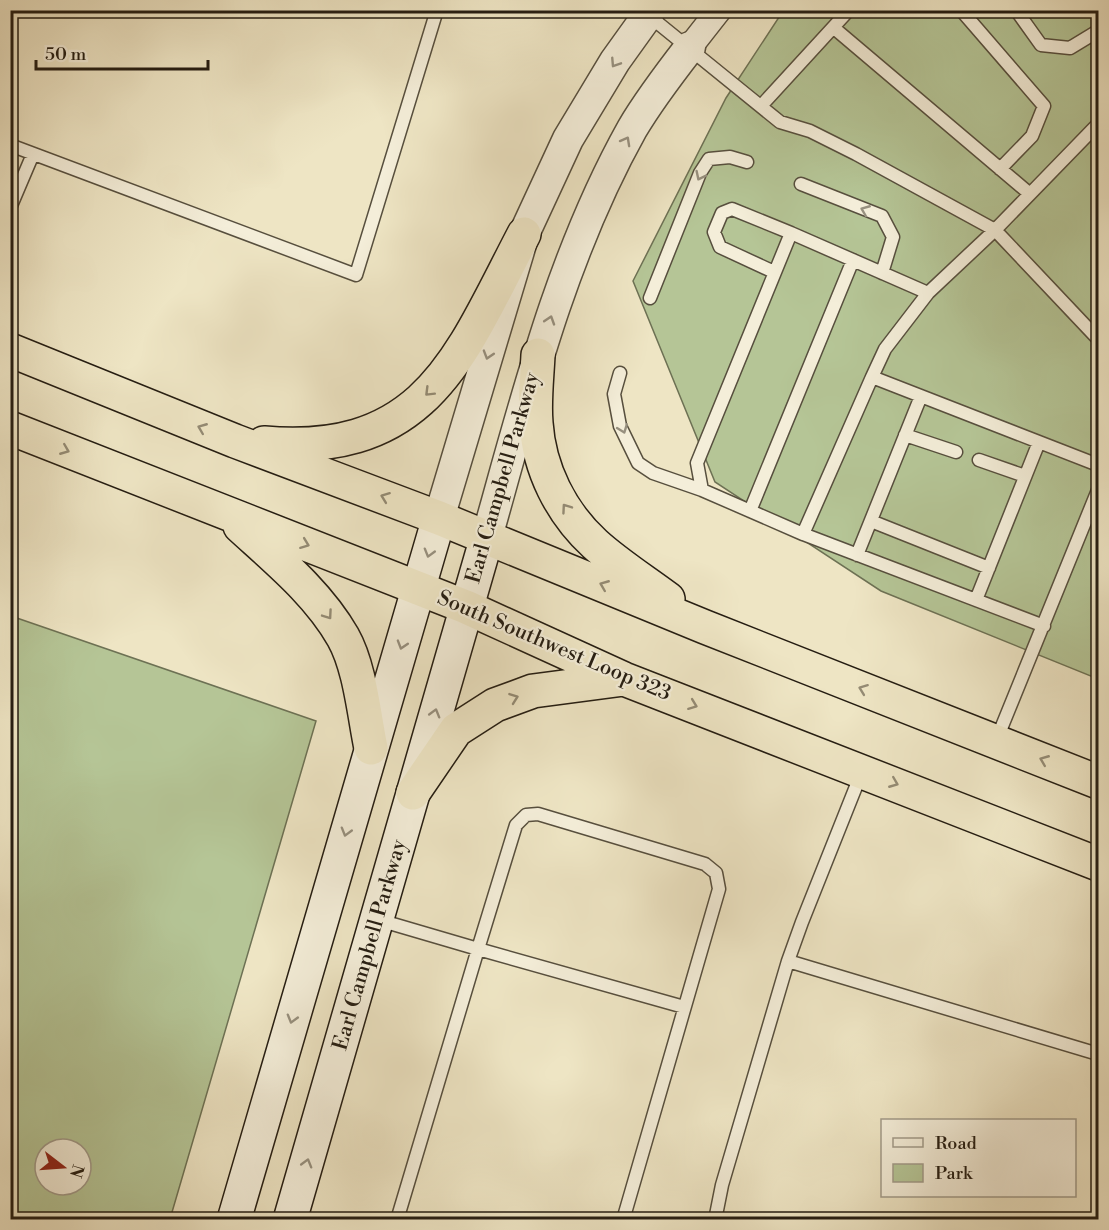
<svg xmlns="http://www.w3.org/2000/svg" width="1109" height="1230" font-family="'Libre Bodoni',serif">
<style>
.green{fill:#b5c596;stroke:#6d7154;stroke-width:1.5;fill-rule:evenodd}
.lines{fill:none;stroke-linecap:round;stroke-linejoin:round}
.service-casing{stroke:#574f3e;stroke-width:15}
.minor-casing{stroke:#574f3e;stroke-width:27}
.tertiary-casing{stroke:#574f3e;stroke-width:33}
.secondary-casing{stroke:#251d12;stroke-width:36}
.trunk-casing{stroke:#251d12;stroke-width:36}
.service{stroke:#f4eed9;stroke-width:12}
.minor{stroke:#f4eed9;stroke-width:24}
.tertiary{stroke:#f4eed9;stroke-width:30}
.secondary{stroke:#f4eed9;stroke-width:33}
.trunk{stroke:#eee5c4;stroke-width:33}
.oneway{stroke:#97907f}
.oneway2{stroke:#948b74}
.labels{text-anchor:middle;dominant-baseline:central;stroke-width:4.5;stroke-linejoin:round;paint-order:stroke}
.street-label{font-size:21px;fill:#251d12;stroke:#f4eed9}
</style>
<rect width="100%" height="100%" fill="#eee5c4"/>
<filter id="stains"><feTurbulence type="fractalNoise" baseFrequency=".00333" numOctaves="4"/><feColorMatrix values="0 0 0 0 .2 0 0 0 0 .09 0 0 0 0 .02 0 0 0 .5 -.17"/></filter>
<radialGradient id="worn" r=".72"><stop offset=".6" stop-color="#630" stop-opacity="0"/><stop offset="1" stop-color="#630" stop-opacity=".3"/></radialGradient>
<path class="green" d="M783 11H1098V679L881 591 715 482 633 281 726 98Z
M11 616 316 721 170 1219H11ZM45 1149H81V1185H45Z"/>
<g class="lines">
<defs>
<path id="service" d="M961 10 1044 106 1032 136 1000 169
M1016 10 1041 45 1070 48 1098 31
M648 15 780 122 810 131 856 154 995 230 1098 124
M834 28 1030 194
M761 106 849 10
M10 145 356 275 437 10
M801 184 882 216 893 237 882 273
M10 208 33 154
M774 272 720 247 714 232 722 213 732 209 791 233
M928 293 791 233 697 463 702 490 803 534 872 377 1098 465
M650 298 700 173 709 159 730 157 747 162
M620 373 614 394 620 426 638 463 653 473 702 490
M872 377 885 349 928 293 995 230 1098 339
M905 435 956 452
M979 460 1025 476
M750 511 853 260
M871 521 989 568
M803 534 1044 626
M857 555 921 396
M976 600 1039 442
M996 741 1098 490
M379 920 478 949 397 1220
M788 961 1098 1054
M623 1220 719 889 716 873 705 864 538 814 526 815 516 825 478 949 684 1007
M715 1220 722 1185 788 961 802 922 861 774"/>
<path id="minor" d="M690 47 719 10"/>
<path id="tertiary" d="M439 518 524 234 568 139 615 61 648 15
M487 537C526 398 561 256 632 129 649 100 669 74 690 47"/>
<path id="secondary" d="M234 1220 439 518
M290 1220 487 537"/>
<path id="trunk" d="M10 350 235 441 439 518 705 627 1098 782
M538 355C537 377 534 401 536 423 539 469 561 513 595 544 617 564 644 581 668 599
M10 428 466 607 624 679 1098 864
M264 443C427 457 460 356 524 234
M240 526C276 559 318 593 343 637 360 667 364 714 371 748
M413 793 456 730 495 705 533 691 624 679"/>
</defs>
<use href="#service" class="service-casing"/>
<use href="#minor" class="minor-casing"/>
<use href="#tertiary" class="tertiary-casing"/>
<use href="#secondary" class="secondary-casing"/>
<use href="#trunk" class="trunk-casing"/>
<use href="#service" class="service"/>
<use href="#minor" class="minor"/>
<use href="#tertiary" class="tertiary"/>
<use href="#secondary" class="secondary"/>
<use href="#trunk" class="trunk"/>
</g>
<defs><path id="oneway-chevron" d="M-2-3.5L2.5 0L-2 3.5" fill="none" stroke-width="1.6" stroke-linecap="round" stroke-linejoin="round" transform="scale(1.5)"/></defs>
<g class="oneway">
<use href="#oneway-chevron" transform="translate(615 63) rotate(123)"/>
<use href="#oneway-chevron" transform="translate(626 141) rotate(-61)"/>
<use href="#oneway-chevron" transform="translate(700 176) rotate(116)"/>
<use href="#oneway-chevron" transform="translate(865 210) rotate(-158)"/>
<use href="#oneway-chevron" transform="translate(550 320) rotate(-72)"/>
<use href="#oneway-chevron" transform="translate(488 355) rotate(107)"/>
<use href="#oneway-chevron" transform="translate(623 429) rotate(69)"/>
<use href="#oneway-chevron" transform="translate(429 553) rotate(106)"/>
<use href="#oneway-chevron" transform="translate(402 645) rotate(107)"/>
<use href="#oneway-chevron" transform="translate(435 713) rotate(-74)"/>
<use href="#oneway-chevron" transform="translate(346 832) rotate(106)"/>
<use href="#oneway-chevron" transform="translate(292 1019) rotate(106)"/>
<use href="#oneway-chevron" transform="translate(307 1163) rotate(-74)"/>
</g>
<g class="oneway2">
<use href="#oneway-chevron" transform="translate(429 392) rotate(135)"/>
<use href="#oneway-chevron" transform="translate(202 428) rotate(-158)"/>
<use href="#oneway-chevron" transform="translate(65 450) rotate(22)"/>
<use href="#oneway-chevron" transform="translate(385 497) rotate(-159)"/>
<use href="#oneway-chevron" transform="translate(566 508) rotate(-125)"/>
<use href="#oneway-chevron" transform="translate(305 544) rotate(21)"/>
<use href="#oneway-chevron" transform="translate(604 585) rotate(-158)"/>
<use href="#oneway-chevron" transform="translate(328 615) rotate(55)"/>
<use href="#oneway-chevron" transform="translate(863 689) rotate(-159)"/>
<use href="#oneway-chevron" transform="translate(514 698) rotate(-20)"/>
<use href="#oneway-chevron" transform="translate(693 705) rotate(21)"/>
<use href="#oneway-chevron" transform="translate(1044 760) rotate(-158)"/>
<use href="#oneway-chevron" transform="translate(894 783) rotate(22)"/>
</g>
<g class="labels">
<g class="street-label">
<text transform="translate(503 478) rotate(-74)">Earl Campbell Parkway</text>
<text transform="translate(554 646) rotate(23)">South Southwest Loop 323</text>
<text transform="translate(370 945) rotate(-74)">Earl Campbell Parkway</text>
</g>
</g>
<rect width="1109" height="1230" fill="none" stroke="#eee5c4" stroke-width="36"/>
<rect x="12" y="12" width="1085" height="1206" fill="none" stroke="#251d12" stroke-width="3"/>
<rect x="18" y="18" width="1073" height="1194" fill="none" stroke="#251d12" stroke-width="1.5"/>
<rect x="881" y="1119" width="195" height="78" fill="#f4eed9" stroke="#a19a89" stroke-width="1.5"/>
<rect x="893" y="1138" width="30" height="9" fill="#f4eed9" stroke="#a19a89" stroke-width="1.5"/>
<text x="935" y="1149" font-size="18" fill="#251d12">Road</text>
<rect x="893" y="1164" width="30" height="18" fill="#b5c596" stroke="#a19a89" stroke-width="1.5"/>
<text x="935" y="1179" font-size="18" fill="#251d12">Park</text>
<g transform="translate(63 1167) rotate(107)"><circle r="28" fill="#f4eed9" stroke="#a19a89" stroke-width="1.5"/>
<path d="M0-4.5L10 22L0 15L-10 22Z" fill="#8f2418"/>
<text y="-9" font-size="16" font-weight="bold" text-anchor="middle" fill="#251d12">N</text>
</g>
<path d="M36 60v9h172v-9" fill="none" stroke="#251d12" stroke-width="3"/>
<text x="45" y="60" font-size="18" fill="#251d12" stroke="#f4eed9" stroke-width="4.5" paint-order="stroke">50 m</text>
<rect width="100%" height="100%" filter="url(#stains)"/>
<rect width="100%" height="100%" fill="url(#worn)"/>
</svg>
